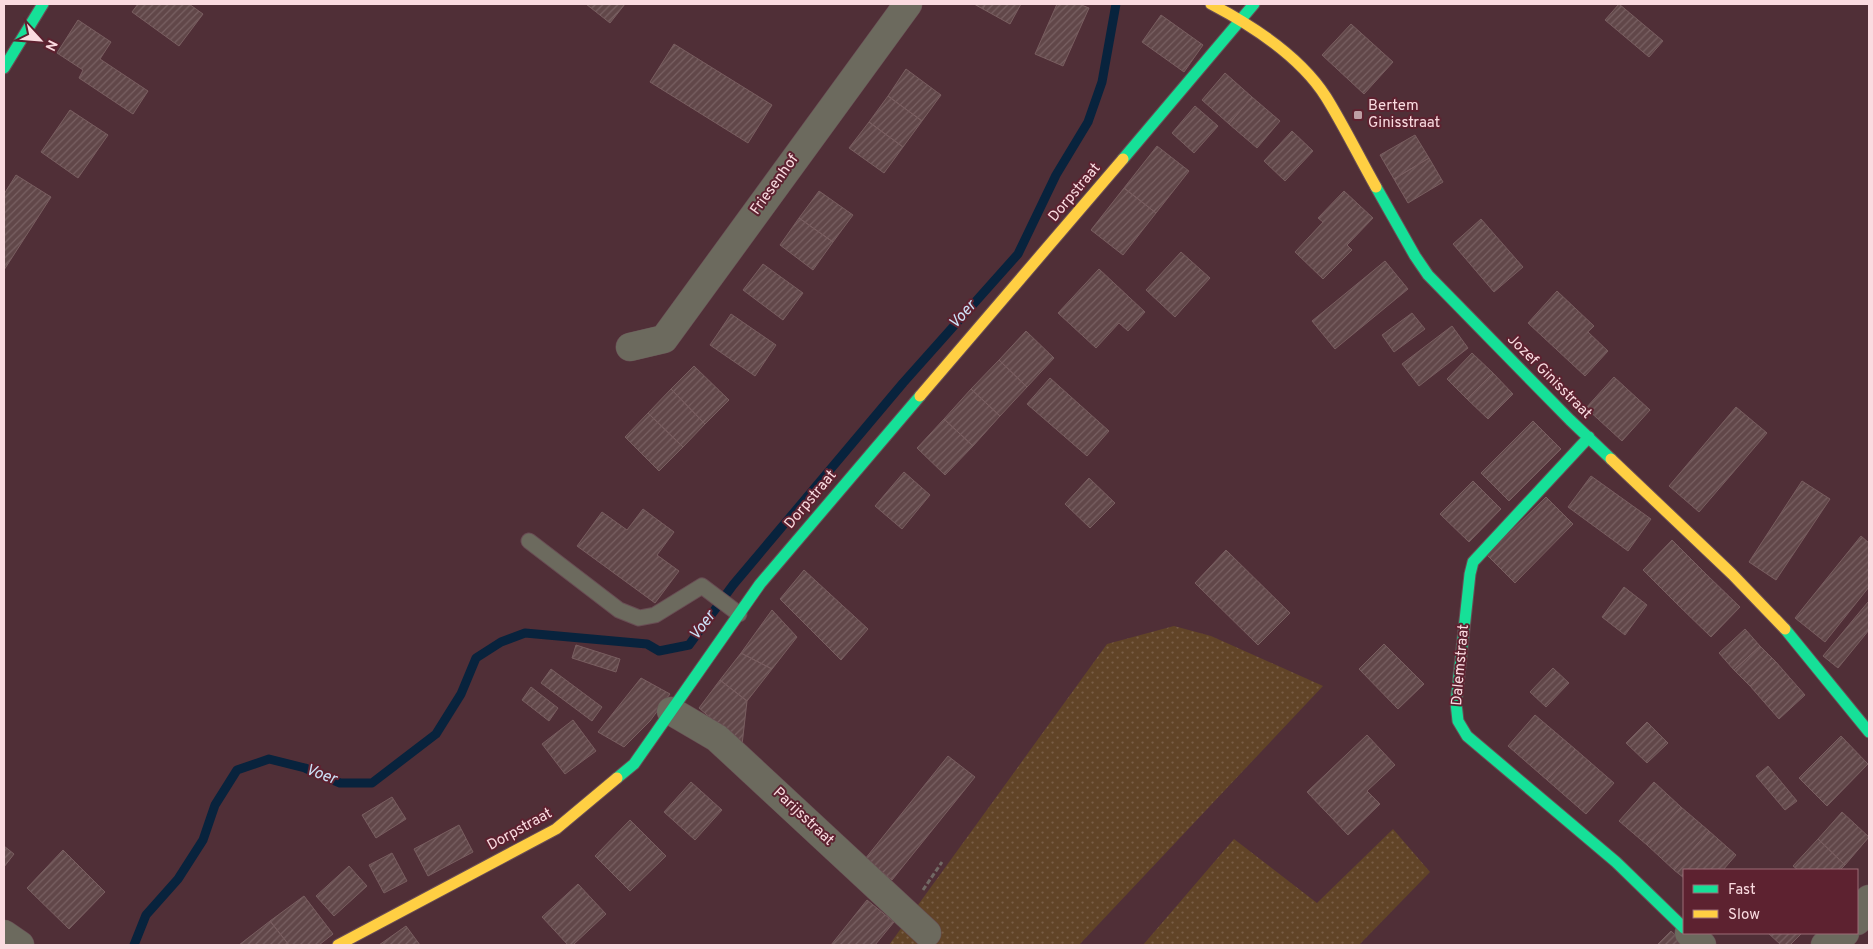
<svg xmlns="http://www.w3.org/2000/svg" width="1873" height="949" font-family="Overpass,sans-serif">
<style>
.grass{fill:url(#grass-dots)}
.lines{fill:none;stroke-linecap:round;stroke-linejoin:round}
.stream{stroke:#08233d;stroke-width:9}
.building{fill:url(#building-hatch);stroke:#795e60}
.lane-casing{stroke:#694d54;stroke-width:17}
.street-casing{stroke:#694d54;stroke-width:29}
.fast-casing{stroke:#694d54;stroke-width:13}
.slow-casing{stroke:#694d54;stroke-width:13}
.path{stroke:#716964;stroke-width:3;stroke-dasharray:5 2.5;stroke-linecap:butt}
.lane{stroke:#6c6a5e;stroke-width:15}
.street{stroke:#6c6a5e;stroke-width:28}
.fast{stroke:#16e098;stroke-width:11}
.slow{stroke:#ffcf43;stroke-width:11}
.poi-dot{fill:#be9fa5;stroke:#5d2230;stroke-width:2}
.labels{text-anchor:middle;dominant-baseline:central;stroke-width:4;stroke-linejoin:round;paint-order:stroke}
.poi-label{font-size:15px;fill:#fadbe0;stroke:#5d2230;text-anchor:start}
.street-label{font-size:15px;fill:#fadbe0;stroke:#5d2230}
.water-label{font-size:16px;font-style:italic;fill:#cce2f8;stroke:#5d2230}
</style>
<defs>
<pattern id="grass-dots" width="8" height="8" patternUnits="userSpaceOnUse" patternTransform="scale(1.25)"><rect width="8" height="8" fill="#614427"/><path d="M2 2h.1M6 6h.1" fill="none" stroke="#795e46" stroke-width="1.8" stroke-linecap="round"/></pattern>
<pattern id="building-hatch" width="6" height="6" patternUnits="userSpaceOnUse" patternTransform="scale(1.25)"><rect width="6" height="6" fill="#614749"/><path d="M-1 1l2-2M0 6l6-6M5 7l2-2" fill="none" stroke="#796163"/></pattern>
</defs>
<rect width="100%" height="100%" fill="#502f37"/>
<path class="grass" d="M1174 626 1211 636 1323 686 1079 945H889L1107 644Z
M1393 829 1430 872 1359 945H1143L1234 839 1317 903Z"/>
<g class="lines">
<path class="stream" d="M134 945 146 915 178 879 203 840 215 805 237 770 269 759 305 768 340 783H372L436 734 461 694 476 658 501 642 525 633 647 644 659 651 689 645 733 585 903 383 1018 254 1056 175 1088 122 1102 82 1116 4"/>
</g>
<path class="building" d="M138 4H189L203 14 179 46 132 12Z
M586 4H625L610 23Z
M974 4H985L983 9Z
M985 4H1021L1010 24 983 9Z
M1057 4H1079L1089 8 1063 66 1035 54Z
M1619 4 1663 41 1649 57 1605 20Z
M1161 15 1203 45 1184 72 1142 42Z
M78 20 111 42 100 59 148 91 133 114 79 78 83 70 57 53Z
M1351 24 1393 62 1364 94 1322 55Z
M674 44 772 105 748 143 650 82Z
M906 69 941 95 922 121 888 96Z
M1225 73 1252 97 1229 124 1202 100Z
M888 96 922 121 903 147 869 122Z
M1252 97 1280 121 1257 148 1229 124Z
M1195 106 1218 126 1194 153 1172 133Z
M70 110 108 135 78 178 41 152Z
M869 122 903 147 884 173 849 148Z
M1292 131 1313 151 1285 181 1264 161Z
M1415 135 1429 158 1394 179 1380 155Z
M1157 146 1189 171 1156 213 1124 188Z
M1429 158 1443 182 1408 203 1394 179Z
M16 175 51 197 4 270V194Z
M1124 188 1156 213 1123 255 1091 230Z
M819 191 853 215 833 242 799 218Z
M1344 191 1373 218 1347 245 1352 250 1323 279 1295 252 1323 222 1318 218Z
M799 218 833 242 813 270 780 245Z
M1481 219 1523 267 1494 292 1453 244Z
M1181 252 1210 278 1175 317 1146 290Z
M1385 261 1408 289 1335 349 1312 321Z
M763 264 803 293 783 320 743 290Z
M1099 269 1145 312 1128 331 1119 323 1096 348 1058 313Z
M1557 291 1594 326 1588 332 1608 351 1585 376 1528 323Z
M1412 313 1425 329 1394 352 1382 335Z
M731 314 776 345 755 376 710 345Z
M1452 326 1468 348 1419 386 1402 364Z
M1026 331 1054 358 1027 387 999 360Z
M1472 353 1493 373 1467 399 1447 379Z
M999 360 1027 387 1000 416 971 389Z
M694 366 729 400 705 424 671 389Z
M1493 373 1513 394 1488 419 1467 399Z
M1614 377 1650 410 1622 441 1586 408Z
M1050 378 1109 431 1087 456 1027 404Z
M671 389 705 424 683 447 648 413Z
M971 389 1000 416 973 446 944 419Z
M1736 407 1767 433 1699 512 1669 486Z
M648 413 683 447 659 471 625 437Z
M944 419 973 446 945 475 917 448Z
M1533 421 1561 449 1509 501 1481 473Z
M904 472 930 495 902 529 875 506Z
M1591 476 1651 519 1628 551 1568 507Z
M1089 478 1115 503 1090 528 1065 504Z
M1473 481 1501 509 1469 542 1440 514Z
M1802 481 1830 499 1776 580 1749 562Z
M1546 497 1573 524 1515 583 1487 555Z
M643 509 674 532 657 555 679 571 655 603 577 546 602 512 627 530Z
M1861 536 1869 543V587L1825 642 1795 618Z
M1672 540 1706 574 1677 604 1643 570Z
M1226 550 1290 613 1258 645 1195 583Z
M804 570 868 629 841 660 780 599Z
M1706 574 1740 607 1711 637 1677 604Z
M1624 587 1647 605 1625 635 1602 617Z
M1868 602 1869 603V630L1838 668 1823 656Z
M772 610 797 637 772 669 741 653Z
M1745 629 1760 646 1734 670 1719 653Z
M1384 644 1424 684 1398 709 1359 669Z
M576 645 620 659 616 672 572 658Z
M1760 646 1776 662 1750 686 1734 670Z
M741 653 772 669 747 701 720 680Z
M1776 662 1790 678 1764 702 1750 686Z
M1553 668 1569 683 1546 707 1530 692Z
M551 669 602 707 592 721 541 683Z
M641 678 670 694 650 721 624 747 598 732Z
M1790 678 1805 695 1779 719 1764 702Z
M720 680 747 701 742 745 699 708Z
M531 687 558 708 549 721 522 700Z
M1535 715 1575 749 1547 780 1508 746Z
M573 720 596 751 565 774 542 744Z
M1647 722 1668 743 1647 763 1626 743Z
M1367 735 1395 765 1367 791 1380 804 1348 835 1307 792Z
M1841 736 1868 764 1827 806 1799 778Z
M1575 749 1614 783 1586 814 1547 780Z
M948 756 975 777 892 880 865 859Z
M1768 766 1797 801 1785 810 1756 776Z
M691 782 722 810 695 840 664 812Z
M1654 782 1681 807 1647 845 1619 821Z
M392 797 406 819 376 838 362 815Z
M1681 807 1709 831 1674 870 1647 845Z
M1842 812 1869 837 1845 865 1818 839Z
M630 820 666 856 630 891 595 856Z
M459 825 473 852 428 876 414 849Z
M1709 831 1736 855 1723 870H1684V878L1674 870Z
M1818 839 1845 865 1840 870H1798L1793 866Z
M4 846 14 854 4 867Z
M63 850 105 892 69 929 27 888Z
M392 853 407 881 384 893 369 865Z
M349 866 367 886 334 916 316 896Z
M578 884 606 914 573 945H568L542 917Z
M304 896 333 934 319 945H289L270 921Z
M867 900 894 922 875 945H831Z
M270 921 289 945H239Z
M406 926 420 945H379Z
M1671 931 1686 945H1657Z
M1768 933H1802L1790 945H1781Z"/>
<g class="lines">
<defs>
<path id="lane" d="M529 541 619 610 639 618 655 615 702 586 739 614"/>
<path id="street" d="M630 347 664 339 908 4
M671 711 717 738 927 933
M1857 921 1861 917 1869 899
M1689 933 1702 945
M4 934 20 945
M1825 945 1837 941 1845 933"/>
<path id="fast" d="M4 68 43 4
M1123 159 1254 4
M1376 187 1415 256 1428 275 1570 420 1611 459
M1589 437 1473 562 1470 574 1456 703 1458 721 1467 736 1616 862 1684 928
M1785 629 1869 732
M617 778 634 764 760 584 920 396"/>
<path id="slow" d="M1211 4C1253 26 1300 56 1326 97 1344 126 1359 157 1376 187
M920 396 1123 159
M1611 459 1732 574 1785 629
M338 945 556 829 617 778"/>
</defs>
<use href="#lane" class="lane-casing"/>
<use href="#street" class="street-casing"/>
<use href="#fast" class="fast-casing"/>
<use href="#slow" class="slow-casing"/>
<path class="path" d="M923 890 942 862"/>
<use href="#lane" class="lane"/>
<use href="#street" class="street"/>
<use href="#fast" class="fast"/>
<use href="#slow" class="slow"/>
</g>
<rect class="poi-dot" x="1353" y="110" width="10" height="10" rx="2.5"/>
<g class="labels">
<g class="poi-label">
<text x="1368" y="106">Bertem<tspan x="1368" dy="17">Ginisstraat</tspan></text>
</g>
<g class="street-label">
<text transform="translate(775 185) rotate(-54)">Friesenhof</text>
<text transform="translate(1075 193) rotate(-50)">Dorpstraat</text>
<text transform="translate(1549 377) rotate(45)">Jozef Ginisstraat</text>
<text transform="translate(811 500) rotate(-50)">Dorpstraat</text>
<text transform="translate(1461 665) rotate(-85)">Dalemstraat</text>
<text transform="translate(803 817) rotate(43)">Parijsstraat</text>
<text transform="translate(520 830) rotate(-29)">Dorpstraat</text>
</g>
<g class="water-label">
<text transform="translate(963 315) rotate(-48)">Voer</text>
<text transform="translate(703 626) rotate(-53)">Voer</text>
<text transform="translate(321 775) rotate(20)">Voer</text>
</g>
</g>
<rect width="1873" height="949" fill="none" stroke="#fadbe0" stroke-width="10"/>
<rect x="1683" y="869" width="175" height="65" fill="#5d2230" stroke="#9c6c76"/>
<rect x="1693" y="885" width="25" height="8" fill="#16e098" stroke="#9c6c76"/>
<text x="1728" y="894" font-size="15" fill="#fadbe0">Fast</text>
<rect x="1693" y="910" width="25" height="8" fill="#ffcf43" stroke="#9c6c76"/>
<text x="1728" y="919" font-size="15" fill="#fadbe0">Slow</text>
<g transform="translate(40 40) rotate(116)" stroke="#5d2230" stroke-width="4" paint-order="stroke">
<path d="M0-4L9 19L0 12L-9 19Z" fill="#fadbe0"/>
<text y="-8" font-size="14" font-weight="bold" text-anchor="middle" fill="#fadbe0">N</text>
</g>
</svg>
